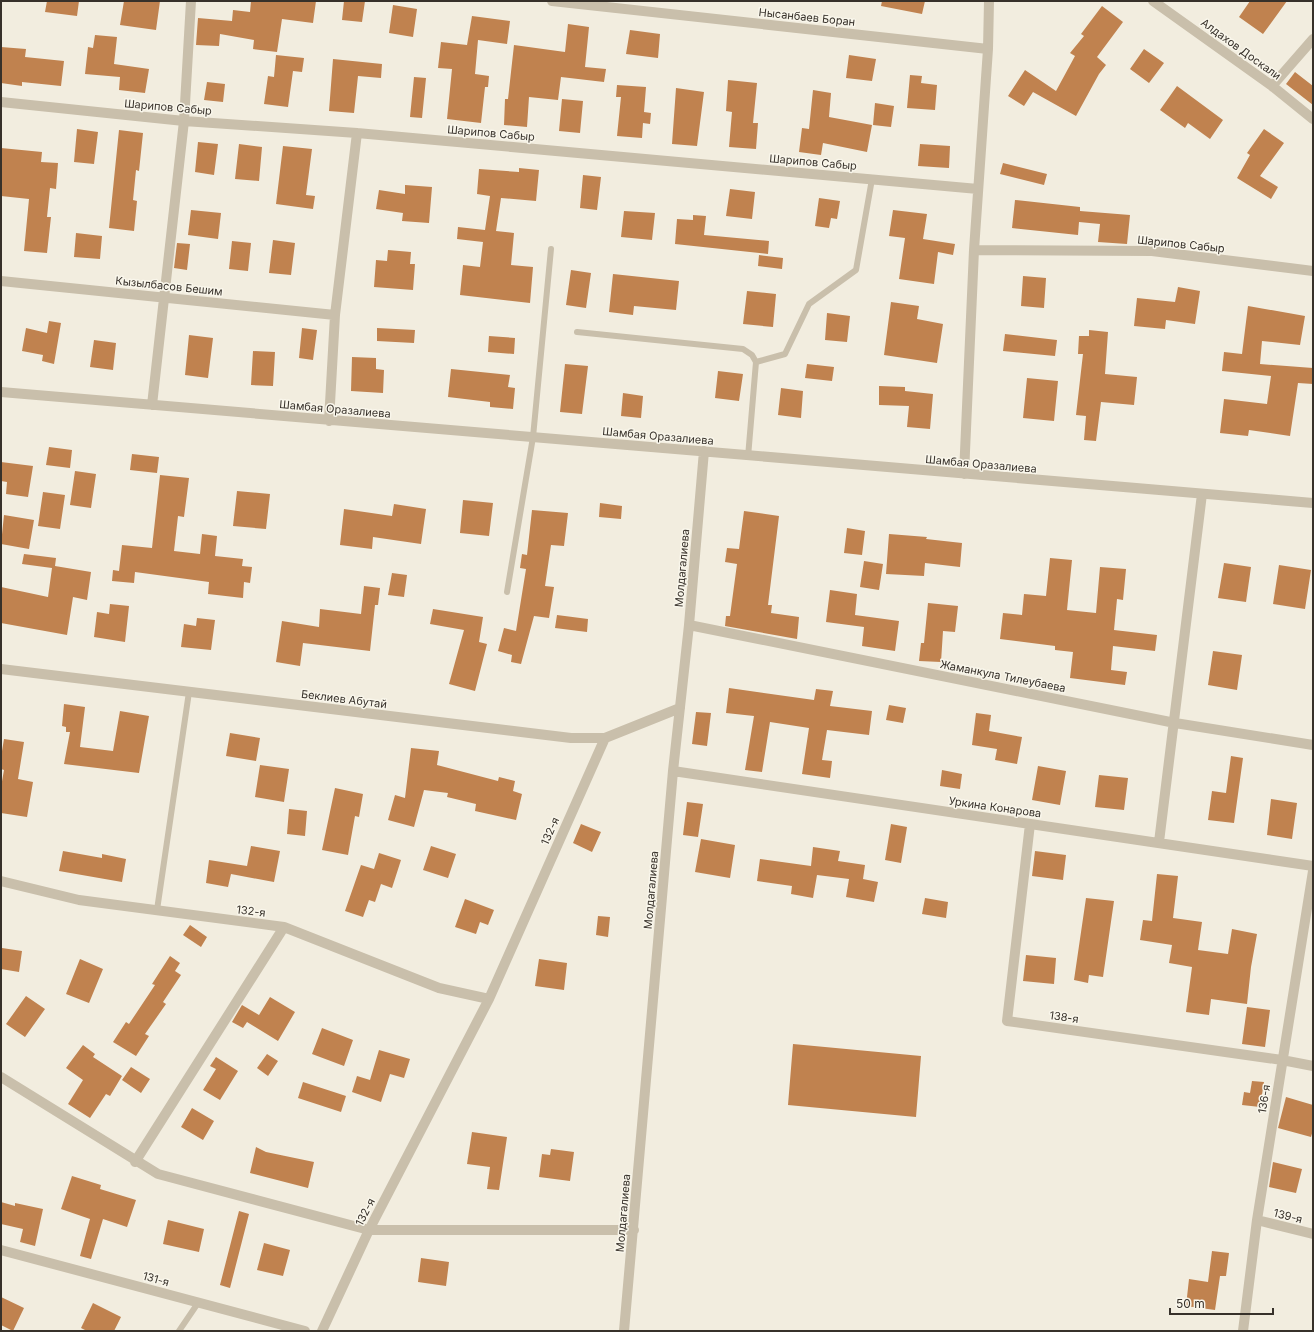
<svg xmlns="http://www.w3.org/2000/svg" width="1314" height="1332" font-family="Inter,sans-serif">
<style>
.building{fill:#c0824f}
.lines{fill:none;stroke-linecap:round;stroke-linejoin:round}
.service{stroke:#c9bfab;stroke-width:6}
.minor{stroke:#c9bfab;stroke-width:10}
.labels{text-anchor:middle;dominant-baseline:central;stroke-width:3;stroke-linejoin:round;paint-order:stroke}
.street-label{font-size:11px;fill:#37312a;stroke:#f9f6eb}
</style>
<rect width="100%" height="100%" fill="#f2eddf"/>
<path class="building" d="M47 1H79L77 16 45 12Z
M124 1H160L156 30 120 25Z
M251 1H316L313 23 282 19 277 52 253 49 254 40 220 34 219 46 196 45 198 18 232 21 233 10 250 12Z
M344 1H365L362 22 342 20Z
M882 1H925L922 14 881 6Z
M1250 1H1287L1263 34 1239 17Z
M393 5 417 9 413 37 389 33Z
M1102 6 1123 22 1097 57 1106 65 1099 74 1076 116 1033 92 1024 106 1008 96 1025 70 1056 91 1075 56 1070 53 1084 36 1081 34Z
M472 16 510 21 507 44 478 40 475 74 489 76 488 87H485L481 123 447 119 452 69 438 68 441 42 467 45Z
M568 24 589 27 585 67 606 69 604 82 561 77 558 100 529 97 527 127 504 125 505 99H508L514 45 565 52Z
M630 30 660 34 658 58 626 54Z
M95 35 117 37 114 64 149 69 145 93 119 90 120 77 85 74 88 47 93 48Z
M1 47 26 49 25 57 64 61 61 86 22 82V86L1 83Z
M1144 49 1164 63 1149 83 1130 69Z
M276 55 304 58 302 72 293 71 288 107 264 104 268 76 274 77Z
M849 55 876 59 872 81 846 78Z
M333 59 382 64 381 78 358 76 354 113 329 111Z
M1295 72 1313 86V105L1286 84Z
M910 75 922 76 921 83 937 85 935 110 907 108Z
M414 77 426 78 422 118 410 117Z
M728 80 757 83 753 123H758L756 149 729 147 732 112 726 111Z
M207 82 225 84 223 102 204 100Z
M617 85 646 87 644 112 651 113 650 124 643 123 642 138 617 136 621 97H616Z
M1177 86 1223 120 1210 139 1188 123 1185 128 1160 110Z
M676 88 704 92 697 146 672 144Z
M813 90 831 93 829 117 872 125 867 152 823 143 821 155 799 152 802 128 809 129Z
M562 99 583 101 580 133 559 131Z
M875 103 894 106 891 127 873 125Z
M77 129 98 132 94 164 74 162Z
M1264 129 1284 143 1260 176 1278 187 1271 199 1237 178 1250 155 1247 153Z
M119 130 143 133 139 171 136 170 133 200 137 201 134 231 109 228Z
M198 142 218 144 214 175 195 172Z
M239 144 262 147 259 181 235 179Z
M920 144 950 146 949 168 918 166Z
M283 146 312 149 306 195 315 196 313 209 276 204Z
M1 148 42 152 41 162 58 163 56 189 50 188 47 217H51L47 253 24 251 29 199 1 196Z
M1003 163 1047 174 1044 185 1000 174Z
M519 168 539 170 536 201 501 198 496 231 514 233 511 265 533 267 530 303 460 295 463 265 480 267 483 242 457 239 458 227 485 230 490 196 477 194 479 169 519 172Z
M583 175 601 177 597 210 580 208Z
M405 185 432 187 429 223 402 221 403 213 376 209 379 190 405 194Z
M730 189 755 192 752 219 726 216Z
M819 198 840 201 837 219 831 218 829 228 815 226Z
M1015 200 1080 207V211L1130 215 1127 244 1098 242 1100 224 1079 222 1078 235 1012 228Z
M191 210 221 213 218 239 188 235Z
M893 210 927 214 923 239 955 244 953 255 938 252 934 284 899 279 905 238 889 236Z
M624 211 655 213 652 240 621 237Z
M693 215 706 216 704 235 769 241 768 254 675 244 677 219 693 220Z
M76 233 102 236 100 259 74 257Z
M273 240 295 243 291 275 269 273Z
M232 241 251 243 248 271 229 269Z
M177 243 190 244 187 270 174 268Z
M388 250 411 252 410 264H415L413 290 374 287 376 260 387 261Z
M759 255 783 258 782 269 758 266Z
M571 270 591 273 586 308 566 305Z
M613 274 679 281 676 310 634 306 633 315 609 312Z
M1023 276 1046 278 1044 308 1021 306Z
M1178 287 1200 291 1195 324 1166 320 1165 329 1134 326 1137 298 1175 302Z
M747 291 776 294 773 327 743 324Z
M891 302 919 306 917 319 943 324 937 363 884 355Z
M1248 306 1305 316 1300 345 1262 341 1260 364 1313 368V384L1298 383 1290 436 1249 430 1248 436 1220 433 1224 399 1267 404 1271 376 1222 371 1224 352 1242 354Z
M827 313 850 316 847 342 825 340Z
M49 321 61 323 54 364 42 361 43 355 22 351 26 328 47 333Z
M302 328 317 330 313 360 299 358Z
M377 328 415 330 414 343 377 341Z
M1089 330 1108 332 1105 374 1137 377 1134 405 1101 402 1096 441 1084 440 1086 416 1076 415 1083 354H1078L1079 336H1089Z
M1005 334 1057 340 1055 356 1003 351Z
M189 335 213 338 208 378 185 375Z
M489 336 515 338 514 354 488 352Z
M94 340 116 343 113 370 90 367Z
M253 351 275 352 273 386 251 385Z
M352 357 376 358V369L384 370 383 393 351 391Z
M565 364 588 366 582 414 560 412Z
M807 364 834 367 832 381 805 378Z
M451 369 510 375 508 387 515 388 513 409 490 407V402L448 397Z
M718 371 743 374 739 401 715 398Z
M1027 378 1058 381 1054 421 1023 418Z
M879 386 905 387V391L933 394 930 429 907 427 909 406 879 405Z
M781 388 803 391 801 418 778 415Z
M623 393 643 396 641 418 621 416Z
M49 447 72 450 70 468 46 465Z
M132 454 159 457 157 473 130 470Z
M1 462 33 466 28 497 6 494 7 482 1 481Z
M75 471 96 474 91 508 70 505Z
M160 475 189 478 184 517 178 516 174 551 200 554 202 534 217 536 215 556 243 559 242 566 252 567 250 583 244 582 243 598 208 594 209 582 135 572 134 583 112 581 113 570 119 571 122 545 152 548Z
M237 491 270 494 266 529 233 526Z
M43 492 65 495 60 529 38 526Z
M463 500 493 503 489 536 460 533Z
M600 503 622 506 621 519 599 517Z
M394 504 426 509 421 544 373 537 372 549 340 545 344 509 392 516Z
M532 510 568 513 564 546 551 545 545 586 554 587 549 618 534 616 521 664 511 662 512 655 498 651 504 628 516 631 526 569 520 568 522 554 527 555Z
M744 511 779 516 768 605H772L771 613 799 617 797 639 725 626 726 616H730L737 564 725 562 727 548 739 549Z
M4 515 34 520 29 549 1 544Z
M847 528 865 531 862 555 844 553Z
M889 534 927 537 926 539 962 543 960 567 925 563 924 576 886 574Z
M24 554 56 558 55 566 91 572 87 600 73 597 67 635 1 623V587L48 597 52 568 22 564Z
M1050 558 1072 560 1067 610 1096 613 1100 567 1126 569 1123 600 1117 599 1114 630 1157 635 1155 651 1113 646 1111 670 1127 672 1125 685 1070 678 1073 652 1055 650V646L1000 639 1003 613 1022 615 1024 594 1046 596Z
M864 561 883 564 879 590 860 587Z
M1224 563 1251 567 1246 602 1218 598Z
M1279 565 1311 570 1305 609 1273 604Z
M392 573 407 575 404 597 388 595Z
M364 586 380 588 378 605H375L370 651 303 643 300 666 276 662 282 621 319 627 320 609 361 614Z
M830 590 857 594 855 615 899 621 895 651 862 646 864 627 826 622Z
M928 603 958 606 955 632 943 631 941 662 919 661 921 643H924Z
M110 604 129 606 125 642 94 637 97 612 109 614Z
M433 609 483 617 479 642 487 644 475 691 449 684 464 630 430 624Z
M557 615 588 619 587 632 555 628Z
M197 618 215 620 211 650 181 647 184 624 196 626Z
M1213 651 1242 655 1237 690 1208 685Z
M729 688 814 700 816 689 833 691 830 706 872 711 869 735 827 730 822 760 832 761 830 778 802 774 809 728 770 722 762 772 745 770 754 716 726 713Z
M64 704 85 707 80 747 113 751 120 711 149 716 139 773 64 764 70 732H66V727L62 726Z
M889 705 906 708 903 723 886 720Z
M696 712 711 713 707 746 692 744Z
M976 713 991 715 989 731 1022 737 1017 764 995 760 997 749 972 745Z
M230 733 260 738 256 761 226 756Z
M4 739 24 742 18 779 33 782 27 817 1 813V787L4 770 1 769V757Z
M411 748 439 751 437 765 498 781 499 777 515 781 513 791 522 794 516 820 475 811 476 804 447 797 448 793 424 790 414 827 388 820 395 795 405 798Z
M1231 756 1243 758 1234 823 1208 820 1212 791 1226 793Z
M260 765 289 769 284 802 255 797Z
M1038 766 1066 771 1060 805 1032 800Z
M942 770 962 774 960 789 940 786Z
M1099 775 1128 778 1124 810 1095 807Z
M335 788 363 794 359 817 355 816 348 855 322 850Z
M1271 799 1297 803 1292 839 1267 835Z
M687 802 703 804 698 837 683 835Z
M289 809 307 811 305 836 287 834Z
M581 824 601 832 592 852 573 843Z
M891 824 907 827 901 863 885 860Z
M701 839 735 845 730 878 695 872Z
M251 846 280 851 274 882 231 874 228 887 206 883 209 860 247 866Z
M431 846 456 854 448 878 423 870Z
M813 847 840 851 838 861 865 865 863 879 878 882 874 902 846 897 849 879 817 875 813 898 791 894 792 886 757 881 760 859 811 866Z
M63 851 102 858V854L126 859 122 882 59 871Z
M1035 851 1066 855 1063 880 1032 876Z
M379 853 401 860 392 888 381 884 375 902 369 900 363 917 345 911 361 865 374 869Z
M1157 874 1178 876 1173 918 1202 922 1198 950 1228 954 1232 929 1257 934 1251 967 1247 1004 1211 999 1209 1015 1186 1012 1192 967 1169 963 1172 945 1140 940 1143 920 1152 921Z
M925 898 948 902 946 918 922 914Z
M1086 898 1114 901 1103 977 1089 975 1088 983 1074 980Z
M465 899 494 910 488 925 480 922 476 934 455 927Z
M598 916 610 917 608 937 596 935Z
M190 925 207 937 201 947 183 935Z
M2 948 22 951 19 972 1 969Z
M1026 955 1056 958 1054 984 1023 981Z
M170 956 180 963 175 971 181 975 163 1002 166 1004 145 1034 149 1036 136 1056 113 1042 126 1022 129 1024 155 985 152 984Z
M80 959 103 969 89 1003 66 994Z
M539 959 567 963 564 990 535 986Z
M26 996 45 1009 25 1037 6 1024Z
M270 997 295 1012 278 1041 247 1022 243 1028 232 1022 242 1005 259 1015Z
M1247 1007 1270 1010 1265 1047 1242 1044Z
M322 1028 353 1040 344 1066 312 1054Z
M793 1044 921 1056 916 1117 788 1105Z
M83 1045 95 1054 93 1057 122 1076 110 1096 106 1094 90 1118 68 1104 83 1080 66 1068Z
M379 1050 410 1059 404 1078 390 1074 381 1102 352 1092 357 1076 370 1080Z
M267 1054 278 1061 268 1076 257 1068Z
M216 1057 238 1071 220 1100 203 1090 216 1069 210 1066Z
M131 1067 150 1079 141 1093 122 1080Z
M1252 1081 1264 1082 1260 1107 1242 1105 1244 1092 1250 1093Z
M303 1082 346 1096 341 1112 298 1098Z
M1286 1097 1313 1105V1130L1311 1137 1278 1128Z
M192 1108 214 1121 203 1140 181 1127Z
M472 1132 507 1137 499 1190 487 1189 490 1167 467 1164Z
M256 1147 266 1152 314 1162 308 1188 250 1173Z
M551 1149 574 1152 570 1181 539 1177 542 1154 550 1155Z
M1273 1162 1302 1169 1296 1193 1269 1187Z
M72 1176 101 1185 100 1189 136 1200 127 1227 103 1219 91 1259 80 1256 90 1219 61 1209Z
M1 1202 15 1206V1203L43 1209 35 1246 20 1242 23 1229 1 1224Z
M239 1211 249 1214 230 1288 220 1285Z
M168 1220 204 1229 199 1252 163 1244Z
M264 1243 290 1250 283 1276 257 1270Z
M1212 1251 1229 1253 1226 1276H1220L1215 1310 1186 1306 1189 1279 1208 1282Z
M421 1258 449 1262 446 1286 418 1282Z
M1 1297 24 1308 13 1331 1 1325Z
M93 1303 121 1317 114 1331H87L81 1328Z"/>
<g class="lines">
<path class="service" d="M577 332 743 349 752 355 756 362
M748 457 756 362 785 354 809 304 856 270 872 179
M507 592 533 437 551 249
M157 910 189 692
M179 1331 198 1303"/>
<path class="minor" d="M552 1 988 49
M1153 1 1272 86 1313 119
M1272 86 1313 39
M1 102 184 121 357 133 978 189
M974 250 1152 251 1313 271
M1 281 335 315
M1 392 1313 503
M152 405 184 121 191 1
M329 421 335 315 357 133
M964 474 974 250 988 49 989 1
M689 625 1175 723 1313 745
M1 669 571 738H605L680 708
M673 771 1313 866
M1030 824 1007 1021 1282 1060 1313 1066
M1159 842 1202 494
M1 881 79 900 284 927 439 988 489 999
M1 1077 158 1174 369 1230H634
M135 1162 284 927
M1257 1220 1313 1234
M1 1250 305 1331
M322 1331 369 1230 489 999 605 738
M624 1331 673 771 689 625 704 451
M1243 1331 1257 1220 1313 871"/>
</g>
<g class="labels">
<g class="street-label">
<text transform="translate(807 17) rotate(6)">Нысанбаев Боран</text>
<text transform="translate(1241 49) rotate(36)">Алдахов Доскали</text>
<text transform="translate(168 107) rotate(5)">Шарипов Сабыр</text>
<text transform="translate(491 133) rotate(5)">Шарипов Сабыр</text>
<text transform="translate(813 162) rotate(5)">Шарипов Сабыр</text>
<text transform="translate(1181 244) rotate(6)">Шарипов Сабыр</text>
<text transform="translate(169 286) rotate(6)">Кызылбасов Бешим</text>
<text transform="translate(335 409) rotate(5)">Шамбая Оразалиева</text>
<text transform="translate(658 436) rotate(5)">Шамбая Оразалиева</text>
<text transform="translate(981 464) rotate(5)">Шамбая Оразалиева</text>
<text transform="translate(682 568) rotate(-85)">Молдагалиева</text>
<text transform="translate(1003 676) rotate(11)">Жаманкула Тилеубаева</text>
<text transform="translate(344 699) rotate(7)">Беклиев Абутай</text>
<text transform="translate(995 807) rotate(8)">Уркина Конарова</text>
<text transform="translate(550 831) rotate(-66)">132-я</text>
<text transform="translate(651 890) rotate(-85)">Молдагалиева</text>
<text transform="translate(251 911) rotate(7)">132-я</text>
<text transform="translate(1064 1017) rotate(8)">138-я</text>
<text transform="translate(1264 1099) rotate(-81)">136-я</text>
<text transform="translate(365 1212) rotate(-63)">132-я</text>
<text transform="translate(623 1213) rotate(-85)">Молдагалиева</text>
<text transform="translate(1288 1216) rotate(14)">139-я</text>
<text transform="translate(156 1279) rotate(16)">131-я</text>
</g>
</g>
<rect width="1314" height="1332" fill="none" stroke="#37312a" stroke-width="4"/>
<path d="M1170 1308v6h103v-6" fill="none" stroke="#37312a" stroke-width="2"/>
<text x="1176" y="1308" font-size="12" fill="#37312a" stroke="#f9f6eb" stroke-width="3" paint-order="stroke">50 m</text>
</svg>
